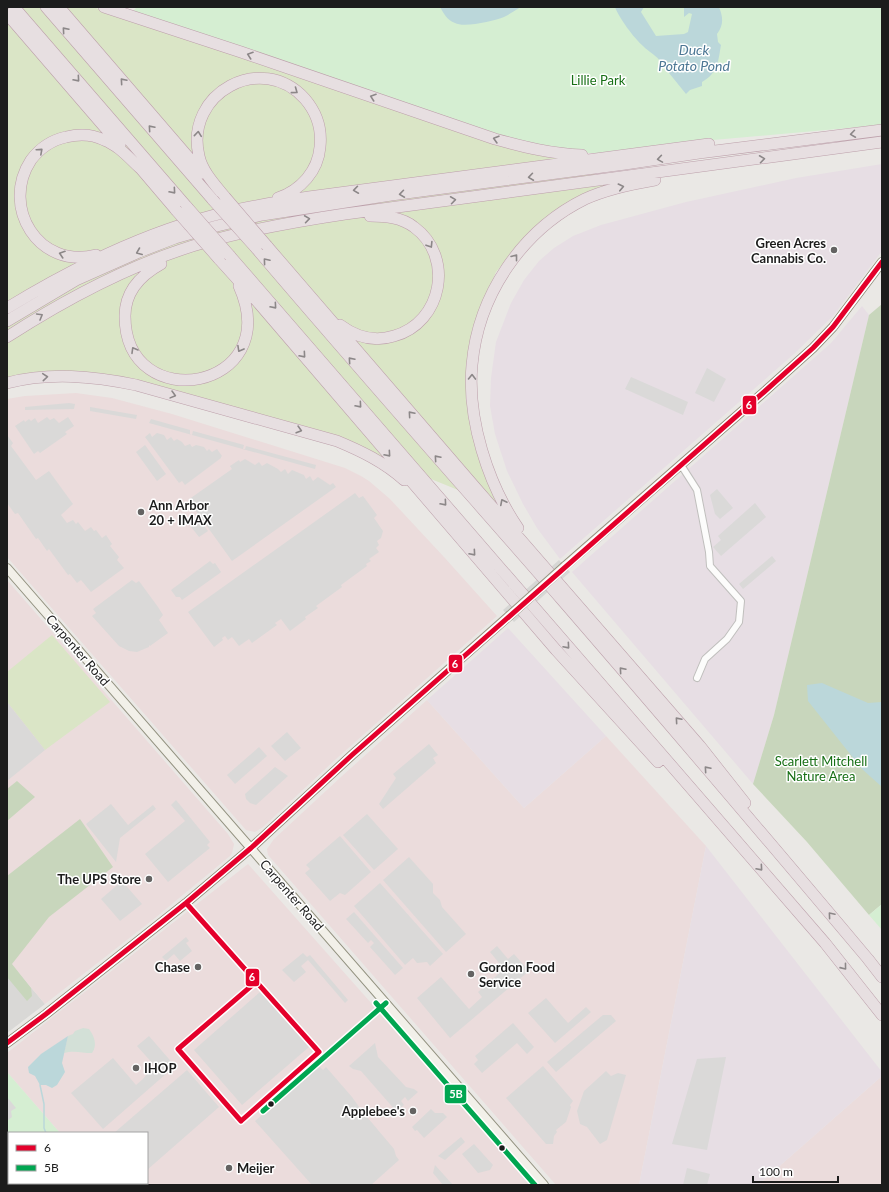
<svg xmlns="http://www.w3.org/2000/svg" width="889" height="1192" font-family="Lato,sans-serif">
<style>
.residential{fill:#d9d8d6}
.commercial{fill:#ebdcdc}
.industrial{fill:#e7dee4}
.grass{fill:#dae5c6}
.forest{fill:#c8d6bc}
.wetland{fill:#d3e0d7}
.park{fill:#d5eed2}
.parking{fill:#dad9d8}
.water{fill:#bbd7da}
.pier{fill:#d7d7d5}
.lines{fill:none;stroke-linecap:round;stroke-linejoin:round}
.stream{stroke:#bbd7da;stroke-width:1.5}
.minor-casing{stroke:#c0bfbd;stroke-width:8}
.secondary-casing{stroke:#92917f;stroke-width:10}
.motorway-casing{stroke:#bc9faa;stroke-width:12}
.minor{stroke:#fcfcfb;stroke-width:6}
.secondary{stroke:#f2f0e9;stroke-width:8}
.motorway{stroke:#e7dfe1;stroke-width:11}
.secondary-bridge-casing{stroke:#92917f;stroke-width:10;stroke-linecap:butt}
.motorway-bridge-casing{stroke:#bc9faa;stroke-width:12;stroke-linecap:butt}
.secondary-bridge{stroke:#f2f0e9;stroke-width:8}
.motorway-bridge{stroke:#e7dfe1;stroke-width:11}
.bus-1-casing{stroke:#fff;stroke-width:8}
.bus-2-casing{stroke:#fff;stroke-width:8}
.bus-1{stroke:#e4002b;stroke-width:5}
.bus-2{stroke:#00a651;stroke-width:5}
.oneway{stroke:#8c8788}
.poi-dot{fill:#646362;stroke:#fff;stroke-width:1.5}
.bus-dot{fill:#1c1c1c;stroke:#fff;stroke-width:1.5}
.labels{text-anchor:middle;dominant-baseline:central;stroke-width:3;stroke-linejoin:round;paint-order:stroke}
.park-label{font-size:13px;fill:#176f15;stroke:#fff}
.poi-label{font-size:13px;font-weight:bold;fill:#1c1c1c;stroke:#fff;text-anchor:end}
.street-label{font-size:13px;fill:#1c1c1c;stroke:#fff}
.water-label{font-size:14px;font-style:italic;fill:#4c7794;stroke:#fff}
.line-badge{stroke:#fff;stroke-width:1.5}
.badge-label{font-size:11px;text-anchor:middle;font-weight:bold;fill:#fff}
</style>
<rect width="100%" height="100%" fill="#eae8e5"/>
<path class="residential" d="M7 959 45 1004 7 1033Z"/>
<path class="commercial" d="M76 393 112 398 172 414 345 468 361 476 369 481 390 499 444 557 497 616 336 759 263 827 255 832 246 830 7 557V399L25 396Z
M7 580 228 834 234 844 232 853 230 856 155 918 45 1004 7 959Z
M427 700 524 808 606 736 706 846 639 1185H556L268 855 267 849 274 839 342 776Z
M248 864 512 1162 535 1185H104L103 1183H147V1133H60L7 1072V1053Z
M882 1076V1185H758Z"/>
<path class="industrial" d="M882 164V251L833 316 795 353 560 559 537 528 523 504 507 471 495 434 490 406 491 378 496 342 511 303 524 280 539 261 554 248 573 236 601 225 686 202 796 178Z
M862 306 869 315 774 715 753 784 572 572 831 343Z
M508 628 606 736 524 808 427 700Z
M706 846 882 1072V1076L758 1185H639Z"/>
<path class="grass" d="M7 7H93L497 145 558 157 613 183 576 198 532 229 496 272 472 330 467 390 500 507 389 462 344 438 145 382 7 379V161L8 110 7 98Z
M52 635 110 702 45 750 7 702V672Z"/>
<path class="forest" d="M882 304V904L869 915 807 842 753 784 774 715 869 315Z
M17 781 35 797 7 821V789Z
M80 819 113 867 49 917 12 964 31 988 32 996 27 1001 7 977V876Z"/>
<path class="wetland" d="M83 1028 89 1029C94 1036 98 1045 92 1053 82 1053 74 1050 64 1053L68 1036 73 1034 75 1031Z"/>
<path class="park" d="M137 7H882V125L713 140 646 150 604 153H581L533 146 131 13Z
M882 904V930L869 915Z
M7 1072 60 1133H9V1183H103L104 1185H7Z"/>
<path class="parking" d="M707 368 726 379 714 402 695 393Z
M631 377 688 402 683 415 625 389Z
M69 403 75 404 74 409 25 410V407Z
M90 407 137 415 136 419 90 411Z
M47 417 50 420 54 418 59 423 68 417 74 426 65 432 67 434 40 453 38 451 34 454 15 426 24 420 25 422 29 419 31 421 35 418 38 423Z
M151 419 190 430V434L192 435 193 431 244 445 243 449H245L246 446 316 465 315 469 149 423Z
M150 433 152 437 157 433 164 435 167 440 171 437 174 441 177 439 182 442 185 446 190 444 192 447 196 445 204 447 207 451 209 449 212 452 217 449 222 456 221 457V458L185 485 182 481 179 483 145 437Z
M7 435 13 443 11 446 36 480 49 471 73 504 61 515 67 523 73 520 76 524 78 522 85 531 91 527 94 531 96 530 102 538 106 535 112 544 110 546 119 557 117 560 124 568 91 592 81 580 77 583 70 574 68 575 49 549 47 551 38 538 36 539 18 513 15 514 7 503Z
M145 445 166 474 157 481 136 452Z
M245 459 255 465 259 462 262 466 267 463 278 469 281 472 285 469 288 474 292 470 304 475 306 479 310 476 313 481 318 477 330 485 333 483 336 487 232 561 188 500 232 469 230 466 239 460 240 462Z
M717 489 733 508 720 519 715 514 710 495Z
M355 493 359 498 363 496 377 515 374 518 383 531 381 538 377 541 379 545 376 548 379 552 369 559 371 561 366 564 367 566 341 585 342 587 316 606 318 608 305 617 306 619 290 631 281 619 275 623 277 625 252 643 249 639 239 646 232 637 228 640 225 636 222 638 223 640 214 647 188 612Z
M755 503 766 517 721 556 713 547 721 540 718 536Z
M197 516 208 531 199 537 188 523Z
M772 556 776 561 743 589 739 584Z
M210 561 213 564 215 563 221 572 220 573 182 600 180 597H176L171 590Z
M132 580 136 583 139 581 158 607 163 615 159 620 168 633 150 646 149 645V647L137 652 129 651 119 646 92 616 96 613 93 609Z
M7 702 45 750 7 781Z
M287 732 301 748 285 761 271 746Z
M429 744 438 755 433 758 436 763 383 809 379 804 396 778 393 774Z
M259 747 267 756 235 784 227 775Z
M275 767 288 776 256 805 250 803 246 799 245 794Z
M176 800 210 842 207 845 210 848 168 882 145 854 185 821 171 805Z
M111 804 128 825 153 805 156 809 120 838 116 862 86 824Z
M367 814 398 849 374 870 343 835Z
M340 836 371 872 345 895 340 893 330 901 305 873 310 869 306 865Z
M409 857 433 884V893L440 900 442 907 466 934 446 952 383 880Z
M122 881 142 904 120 921 101 899Z
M380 883 443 954 430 966 427 962 417 963 413 958 405 965 354 906Z
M354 912 403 968 395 975 370 947 374 943 371 940 368 943 346 919Z
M186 937 189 941 186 943 192 951 180 961 174 954 166 961 162 957Z
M497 946 508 959 514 954 529 971 450 1038 417 998 441 977 469 1009 482 997 478 992 504 969 490 952Z
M303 953 307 957 310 955 348 1000 345 1003 308 960 301 966 306 972 294 982 282 970Z
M260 992 309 1047 242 1105 194 1050Z
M546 998 568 1023 586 1007 591 1012 555 1043 528 1013Z
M603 1015H611L616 1021 556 1072 547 1062Z
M513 1023 534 1047 527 1054 517 1043 482 1073 474 1064 478 1060 475 1056Z
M149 1036 175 1066 103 1129 71 1093 113 1058 136 1085 143 1079 154 1065 137 1046Z
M375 1043 378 1057 406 1087 414 1089 418 1092 408 1101 405 1097 401 1101 404 1105 396 1111 361 1071 353 1069 349 1066Z
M726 1057 707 1150 672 1144 697 1059Z
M319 1066 323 1070 326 1067 352 1097 362 1111 394 1149 396 1156 399 1160 371 1185H312L255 1121Z
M543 1066 573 1101 570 1105 571 1107 566 1122 556 1130 557 1132 554 1136 553 1144H546L506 1098Z
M187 1070 219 1107 147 1170V1133H114Z
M606 1071 611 1076 618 1073 626 1075 607 1140 600 1144 587 1127 580 1124 577 1111 584 1091Z
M7 1097 16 1108 11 1111 12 1117 7 1121Z
M431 1109 435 1113H443L447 1117 424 1138 417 1130 415 1131 412 1127Z
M461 1137 465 1142 445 1160 438 1156Z
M474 1144 493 1165 490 1170 478 1173 462 1154Z
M435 1165 453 1185H443L433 1173Z
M687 1168 710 1174 707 1185H683Z"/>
<path class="water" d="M440 7H521C516 10 510 14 504 17 494 21 464 28 455 23 447 20 444 14 440 7Z
M615 7H644L641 12 656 36 684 34 688 32 692 14 689 13 684 17V8L682 7H719C723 17 724 25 717 34L718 42 721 45C718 62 718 73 702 82V86L690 90 686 94 669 73V71L671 68 670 62 662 63C656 55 649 52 643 46 634 38 619 18 615 7Z
M822 683 868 703 882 702V787L862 769 808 701 807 685Z
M68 1036 62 1063 65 1072 57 1085 52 1088 46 1085H40L35 1076 29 1073 28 1067 41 1054Z"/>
<path class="pier" d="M559 560 570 572 514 622 503 610Z"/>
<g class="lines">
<path class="stream" d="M40 1085 44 1104V1128L46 1133
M55 1183V1185"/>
<defs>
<path id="minor" d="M681 465 697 490 709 552 710 566 741 601 739 622 727 639 705 659 697 678"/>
<path id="secondary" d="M565 566 764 392 813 348 833 327 882 262
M7 568 544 1185
M7 1043 46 1014 186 903 251 848 352 755 509 616"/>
<path id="motorway" d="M14 7 187 207
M46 7 213 200
M59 7 202 173
M104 7 241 52 495 139C524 147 552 154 582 155
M7 14 120 145
M136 163 176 210
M225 197C215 185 202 171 199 156 184 93 262 51 305 99 317 113 322 129 320 147 318 171 301 190 278 198
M267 246 474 486 700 746 745 803
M256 248C357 367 460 483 562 600 665 719 767 839 868 959L882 977
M96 255C39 270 0 207 31 160 40 148 52 140 66 137 78 134 92 134 104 140 118 145 129 158 140 168
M230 256 825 943 882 1015
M219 259 256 300 556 650 658 762
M161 264C141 275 125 292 125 316 125 418 286 391 239 286
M7 308C71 269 139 235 211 216 243 207 276 202 309 197L709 144
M7 321 76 280 139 252 175 238 217 226 262 215 391 195 625 164 699 153 882 130
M340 325C356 337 375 342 394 336 442 323 455 257 414 227 401 217 385 216 370 216
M7 337C69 297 135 262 206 242 252 229 298 221 345 214L882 142
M7 383C50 372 93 376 136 385L337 441C361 451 384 462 404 480
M518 528C488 484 467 419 472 365 478 295 522 230 585 199 607 189 631 184 655 180"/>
</defs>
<use href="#minor" class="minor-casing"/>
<use href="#secondary" class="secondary-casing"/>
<use href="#motorway" class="motorway-casing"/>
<use href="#minor" class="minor"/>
<use href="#secondary" class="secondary"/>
<use href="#motorway" class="motorway"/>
<defs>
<path id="secondary-bridge" d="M509 616 565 566"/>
<path id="motorway-bridge" d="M225 197 267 246
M213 200 256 248
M187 207 230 256
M176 210 219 259"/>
</defs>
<use href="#secondary-bridge" class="secondary-bridge-casing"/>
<use href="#motorway-bridge" class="motorway-bridge-casing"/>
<use href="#secondary-bridge" class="secondary-bridge"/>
<use href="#motorway-bridge" class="motorway-bridge"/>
<defs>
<path id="bus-1" d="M186 903 319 1052
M7 1043 46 1014 186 903 251 848 352 755 764 392 813 348 833 327 882 262
M178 1049 256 982
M178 1049 241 1121
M241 1121 319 1052"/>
<path id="bus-2" d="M376 1003 535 1185
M263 1111 386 1003"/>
</defs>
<use href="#bus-1" class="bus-1-casing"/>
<use href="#bus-2" class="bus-2-casing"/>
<use href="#bus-1" class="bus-1"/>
<use href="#bus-2" class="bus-2"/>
</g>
<defs><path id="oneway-chevron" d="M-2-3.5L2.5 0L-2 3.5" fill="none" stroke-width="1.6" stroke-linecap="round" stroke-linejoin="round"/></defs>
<g class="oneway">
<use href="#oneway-chevron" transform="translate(65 30) rotate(-131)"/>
<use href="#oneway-chevron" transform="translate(250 55) rotate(-161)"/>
<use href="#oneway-chevron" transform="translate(77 79) rotate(49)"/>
<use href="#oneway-chevron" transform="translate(123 81) rotate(-131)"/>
<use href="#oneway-chevron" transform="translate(295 91) rotate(36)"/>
<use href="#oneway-chevron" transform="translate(373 97) rotate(-161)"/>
<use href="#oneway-chevron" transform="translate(151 128) rotate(-131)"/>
<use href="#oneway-chevron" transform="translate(198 134) rotate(-84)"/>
<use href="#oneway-chevron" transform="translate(853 134) rotate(172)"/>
<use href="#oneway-chevron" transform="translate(496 139) rotate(-164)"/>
<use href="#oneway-chevron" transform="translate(40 151) rotate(-42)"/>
<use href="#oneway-chevron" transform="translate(660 159) rotate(171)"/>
<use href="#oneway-chevron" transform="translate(762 159) rotate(-8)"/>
<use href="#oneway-chevron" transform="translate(531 177) rotate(172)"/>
<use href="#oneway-chevron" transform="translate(621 187) rotate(-13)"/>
<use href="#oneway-chevron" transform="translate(356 190) rotate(172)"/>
<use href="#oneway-chevron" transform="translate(173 191) rotate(49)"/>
<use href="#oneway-chevron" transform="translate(402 194) rotate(172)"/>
<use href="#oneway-chevron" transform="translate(453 200) rotate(-8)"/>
<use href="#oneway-chevron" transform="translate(307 219) rotate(-8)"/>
<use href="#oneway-chevron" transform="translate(430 245) rotate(58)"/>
<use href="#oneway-chevron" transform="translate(139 252) rotate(158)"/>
<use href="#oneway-chevron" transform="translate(62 254) rotate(-162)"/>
<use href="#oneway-chevron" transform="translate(515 257) rotate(-52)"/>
<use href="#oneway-chevron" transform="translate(266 261) rotate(-130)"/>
<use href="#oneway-chevron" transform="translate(274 306) rotate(49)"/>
<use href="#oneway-chevron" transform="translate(40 316) rotate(-30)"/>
<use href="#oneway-chevron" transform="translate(240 349) rotate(119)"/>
<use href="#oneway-chevron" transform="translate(134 350) rotate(-120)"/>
<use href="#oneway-chevron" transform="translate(303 355) rotate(49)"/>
<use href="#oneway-chevron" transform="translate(351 360) rotate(-131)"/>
<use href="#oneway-chevron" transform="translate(45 377) rotate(-5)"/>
<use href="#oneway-chevron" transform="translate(472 377) rotate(-89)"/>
<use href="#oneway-chevron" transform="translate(173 395) rotate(15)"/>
<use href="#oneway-chevron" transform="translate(359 405) rotate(49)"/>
<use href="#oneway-chevron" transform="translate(411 414) rotate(-131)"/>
<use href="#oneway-chevron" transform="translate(299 430) rotate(16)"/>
<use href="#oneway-chevron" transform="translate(388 454) rotate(49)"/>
<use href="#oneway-chevron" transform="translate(437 458) rotate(-131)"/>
<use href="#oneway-chevron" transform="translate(503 502) rotate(-117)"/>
<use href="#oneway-chevron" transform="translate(444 503) rotate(49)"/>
<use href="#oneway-chevron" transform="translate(473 553) rotate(49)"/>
<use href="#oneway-chevron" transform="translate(567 646) rotate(49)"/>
<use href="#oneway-chevron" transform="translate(622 670) rotate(-131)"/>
<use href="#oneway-chevron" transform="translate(678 720) rotate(-131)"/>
<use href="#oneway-chevron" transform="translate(707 769) rotate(-131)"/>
<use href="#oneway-chevron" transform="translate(760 868) rotate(49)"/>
<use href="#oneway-chevron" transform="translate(831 915) rotate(-130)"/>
<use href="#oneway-chevron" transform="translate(844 967) rotate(51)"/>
</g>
<g class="poi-dot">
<circle cx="834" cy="250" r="4"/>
<circle cx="141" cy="512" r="4"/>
<circle cx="149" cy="879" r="4"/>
<circle cx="198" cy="967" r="4"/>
<circle cx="471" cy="974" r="4"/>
<circle cx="136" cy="1068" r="4"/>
<circle cx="413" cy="1111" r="4"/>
<circle cx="229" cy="1168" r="4"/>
</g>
<g class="bus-dot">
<circle cx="271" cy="1104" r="3.5"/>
<circle cx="502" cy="1148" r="3.5"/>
</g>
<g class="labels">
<g class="park-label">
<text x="598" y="80">Lillie Park</text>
<text x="821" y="761">Scarlett Mitchell<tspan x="821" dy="15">Nature Area</tspan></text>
</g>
<g class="poi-label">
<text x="826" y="243">Green Acres<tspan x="826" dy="15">Cannabis Co.</tspan></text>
<text x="149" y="505" text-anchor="start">Ann Arbor<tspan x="149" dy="15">20 + IMAX</tspan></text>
<text x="141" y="879">The UPS Store</text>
<text x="190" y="967">Chase</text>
<text x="479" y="967" text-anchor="start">Gordon Food<tspan x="479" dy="15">Service</tspan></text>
<text x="144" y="1068" text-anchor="start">IHOP</text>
<text x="405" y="1111">Applebee's</text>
<text x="237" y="1168" text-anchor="start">Meijer</text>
</g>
<g class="street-label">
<text transform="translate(78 650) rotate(49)">Carpenter Road</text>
<text transform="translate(292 895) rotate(49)">Carpenter Road</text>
</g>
<g class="water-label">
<text x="694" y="49">Duck<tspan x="694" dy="16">Potato Pond</tspan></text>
</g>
</g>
<g class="line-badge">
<rect x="742" y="395" width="15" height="20" rx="4" fill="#e4002b"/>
<rect x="448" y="654" width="15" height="19" rx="4" fill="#e4002b"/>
<rect x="245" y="968" width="15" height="19" rx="4" fill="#e4002b"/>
<rect x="444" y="1084" width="23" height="20" rx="4" fill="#00a651"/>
</g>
<g class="badge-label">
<text x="749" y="409">6</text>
<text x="455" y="668">6</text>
<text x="252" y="981">6</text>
<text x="456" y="1098">5B</text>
</g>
<rect width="889" height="1192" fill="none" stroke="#1c1c1c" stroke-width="16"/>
<rect x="8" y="1132" width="140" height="52" fill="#ffffff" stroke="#a4a4a4"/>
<rect x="16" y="1145" width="20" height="6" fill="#e4002b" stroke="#a4a4a4"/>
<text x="44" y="1152" font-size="12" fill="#1c1c1c">6</text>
<rect x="16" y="1165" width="20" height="6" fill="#00a651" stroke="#a4a4a4"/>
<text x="44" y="1172" font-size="12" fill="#1c1c1c">5B</text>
<path d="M753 1176v6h85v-6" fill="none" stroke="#1c1c1c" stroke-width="2"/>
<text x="759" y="1176" font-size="12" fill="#1c1c1c" stroke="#ffffff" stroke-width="3" paint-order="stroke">100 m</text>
</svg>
